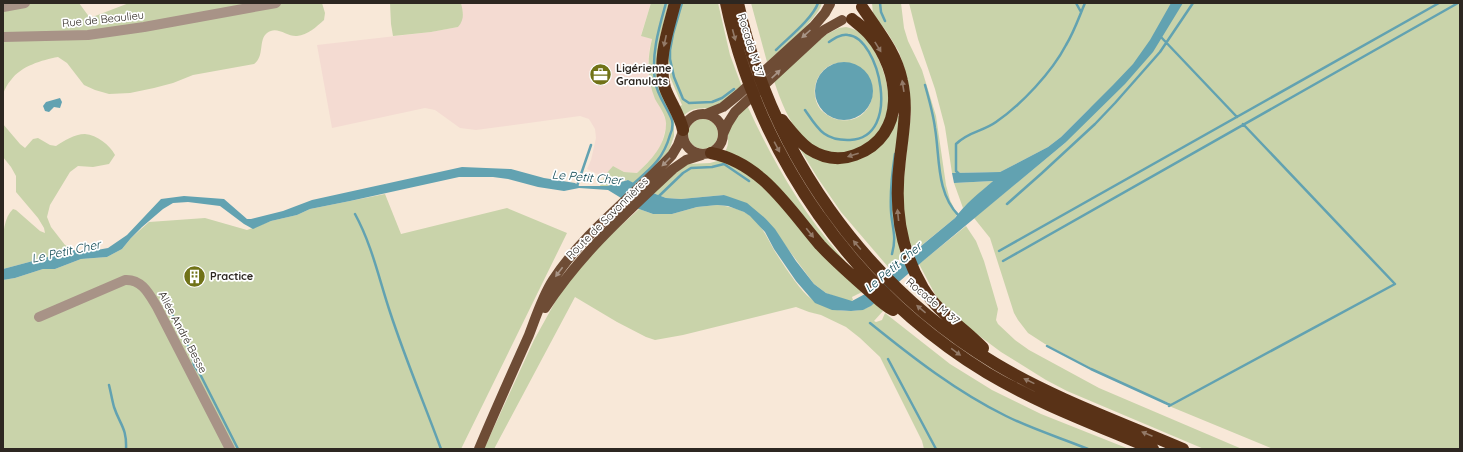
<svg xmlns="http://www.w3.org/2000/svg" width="1463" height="452" font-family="Quicksand,sans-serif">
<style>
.industrial{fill:#f4dbd2}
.green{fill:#c9d3aa;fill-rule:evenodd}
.water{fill:#62a2b1}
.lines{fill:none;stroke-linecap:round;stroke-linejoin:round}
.stream{stroke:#62a2b1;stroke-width:2.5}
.minor{stroke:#a89387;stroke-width:10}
.major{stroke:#6e4c35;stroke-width:10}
.highway{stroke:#593217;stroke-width:12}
.oneway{fill:#a89486}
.oneway2{fill:#937a68}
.labels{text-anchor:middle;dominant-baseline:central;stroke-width:3.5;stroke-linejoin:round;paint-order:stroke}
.street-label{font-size:11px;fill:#2d2721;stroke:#fff}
.poi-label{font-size:11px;font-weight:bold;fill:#2d2721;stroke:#fff;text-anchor:start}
.water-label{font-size:12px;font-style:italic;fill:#003e49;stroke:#fff}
</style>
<rect width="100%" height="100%" fill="#f8e8d8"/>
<path class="industrial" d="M461 3H651L641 35 652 38 649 52 648 67 651 86 667 123 661 146 655 155 637 173 624 172 613 166 604 177 587 169 591 160 596 138 595 129 589 119 580 116 476 130 460 128 435 110 425 108 332 128 317 45 431 32 458 27 463 14Z"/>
<path class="green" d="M25 3H79L90 18 129 3H322L325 13 324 20C316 27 308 35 297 36 287 37 277 25 267 33 258 40 265 56 254 64L193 75 173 83 154 88 130 93 109 94 95 90 84 85 67 63 58 57C42 60 21 66 11 80 7 84 5 89 3 94V7Z
M390 3H461C463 12 465 19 458 27L431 32 393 36 391 24Z
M651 3H669L660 38 657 61 674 122V136L669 151 636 184 627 180 607 186H600L605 175 613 166 624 172 637 173C651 160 665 146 666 125 667 117 659 106 655 99 647 80 647 59 652 39L641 36Z
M678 3H718L730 55 742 87C735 93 718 107 710 108 697 109 694 107 683 116L678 107 682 105 670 77 667 50Z
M751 3H822C817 21 782 48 767 62Z
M872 3H901L904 28 908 41 922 70 936 116 946 185 950 200 957 214 955 218 922 245 918 243 913 249 909 242 903 210V185L911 114 909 86 903 64 899 52 887 32 873 14Z
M909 3H1460V449H1273L1169 406 1166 404 1169 403 1118 382 1045 344 1028 333 1018 320 1014 313 990 238 974 218 1065 143 1091 107 1061 137 1048 147 1000 172 952 173 945 127 935 89 918 39Z
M846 27C860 29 868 40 875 52 883 67 892 93 888 110 881 144 844 165 813 145 810 143 806 141 803 138 789 122 781 102 774 81L825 35 839 28ZM843 62C887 68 878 125 840 120 833 119 826 115 821 110 811 98 813 78 826 68 831 64 837 63 843 62Z
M747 105C774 164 802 212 845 261L843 263 725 152C731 141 726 136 729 127 733 119 742 112 747 105Z
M897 116H902L903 256 889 268 841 212 817 177 800 149 849 162Z
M688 134a15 15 0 1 1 30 0a15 15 0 1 1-30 0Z
M3 124 20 144 25 148 33 139 38 138 50 145 56 146C64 141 74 134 85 134 97 135 110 145 115 155L109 164 93 167 78 166 70 172 50 205 47 217 51 227 65 245 74 250 3 269C3 251 0 221 13 209L16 210 40 231 45 233 44 228 38 218 16 192V176L11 167 3 157Z
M721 160 744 172 767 190 862 292 852 297 853 300 850 302 826 293 814 284 765 218 724 195 681 199 666 198 653 193 676 172 688 164 710 163Z
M993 181 963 208 954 183Z
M385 194 401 234 507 208 567 233 461 449H3V280L15 278 43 269H55L81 259 107 257 122 249 131 238 149 222 205 218 247 230 271 221 297 215 310 209Z
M717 205C729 206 742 209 752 217 763 228 767 237 774 250 781 261 799 289 809 297 819 306 833 310 845 311 856 311 866 311 874 303L883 311 874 321 876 322 882 320 885 313 950 364 992 390 1041 414 1129 449H924L922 441 880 357 860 338 846 327 821 315 809 312 796 307 683 335 655 340 646 337 617 322 575 297 494 449H484L534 340 564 286 603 242 639 209 653 214H672L697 207Z
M966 226 976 241 984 261 998 309 996 320 998 324 1015 340 1029 350 1099 388 1242 449H1204L1067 391 1046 380 1001 352 958 320 937 298 919 264Z"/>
<path class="water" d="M1171 3H1183L1153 52 1125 84 1065 143 923 261 871 306 863 310 851 311 832 310 815 303 796 281 774 249 765 232 750 216 744 212 728 206 717 205 697 207 672 214H653L639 209 608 190 579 188 564 191 538 187 508 179 493 177H459L350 201 310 209 297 215 271 221 253 229 244 224 220 206 188 202 173 203 163 209 142 227 131 238 122 249 107 257 81 259 55 269H43L15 278 3 280V269L74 250 77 251 97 250 108 248 127 235 161 199 184 196 224 199 247 219H251L283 211 312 200 462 167 511 169 544 178 575 183 579 186H607L628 180 653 193 666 198 681 199 724 195 747 203 765 218 775 229 796 261 814 284 826 293 852 301 865 294 892 270 955 218C965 204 979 193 993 181L954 183 952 173 1000 172 1048 147 1061 137 1113 85 1133 64 1150 40Z
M815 91a29 29 0 1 1 58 0a29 29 0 1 1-58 0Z
M60 98 62 102 60 108 54 107 49 112 45 111 43 106 46 102Z"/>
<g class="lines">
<path class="stream" d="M682 3 673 34 670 50V59L674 77 683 99 689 103 712 102 722 98 734 89
M880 3 881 12 885 21
M1076 3 1081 12
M1160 36 1237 117
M776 50C788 38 813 18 818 3
M925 85C929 99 933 113 935 128 940 158 936 193 959 216
M805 110C818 129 824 141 850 140 903 138 879 37 848 35 841 34 835 38 829 42
M960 175 956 171V144C969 131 982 132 996 122 1021 105 1052 72 1066 45 1074 32 1079 17 1085 3
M632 185C650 169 663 160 670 135 672 131 673 125 672 120 667 107 657 95 655 81 651 54 659 28 666 3
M577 186 591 145
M658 197 683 173 691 168 712 167 724 164 749 181
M1007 204 1042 173 1095 124 1115 103 1160 52 1193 3
M355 214C372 245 379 279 390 312 405 358 424 403 441 449
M999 251 1439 3
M892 254C897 236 892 228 891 211 890 191 892 173 895 154
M1003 261 1458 3
M168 306 191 352 194 365 200 374 238 449
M870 323C912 357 957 392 1006 416 1032 429 1061 438 1088 449
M1047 346 1091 369 1170 405
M888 359 936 449
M109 385C111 393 112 400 114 407 120 425 127 428 126 449
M1169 406 1395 284 1243 124"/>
<path class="minor" d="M3 7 25 3
M3 37 88 35 144 27 276 3
M39 317 125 280C142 279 149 294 157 307L230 449"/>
<path class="major" d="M683 134a20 20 0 1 1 40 0a20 20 0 1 1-40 0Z
M706 114 723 107 739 94 814 26 825 13 830 4
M723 134 728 123 735 112 818 35 824 30 842 20
M545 308C581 253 626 213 673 169L686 160 702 155
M479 449C495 411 512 373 529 335 536 317 542 297 553 280 585 231 633 197 672 155L678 145 682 134"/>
<path class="highway" d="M675 3C668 30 657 60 665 88 670 102 680 115 683 130
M726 3C758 156 854 292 987 373 1039 404 1097 425 1153 449
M738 3C771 152 864 285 996 364 1055 399 1120 422 1183 449
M862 7C878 31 896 52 902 81 908 107 903 133 900 159 894 206 899 247 923 288 938 313 963 327 983 348
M782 120C790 130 798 141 809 149 823 158 839 161 855 155 908 136 901 71 870 35 865 29 858 24 852 19
M711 153C762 163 789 209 820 245 835 261 851 275 867 289 875 296 883 305 893 310"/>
</g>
<defs><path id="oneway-solid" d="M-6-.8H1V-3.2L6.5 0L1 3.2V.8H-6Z"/></defs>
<g class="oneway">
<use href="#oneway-solid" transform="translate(806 34) rotate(138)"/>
<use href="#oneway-solid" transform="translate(776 74) rotate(-43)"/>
<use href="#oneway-solid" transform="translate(666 162) rotate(135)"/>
<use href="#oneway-solid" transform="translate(559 272) rotate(127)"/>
</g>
<g class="oneway2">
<use href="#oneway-solid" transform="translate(734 35) rotate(75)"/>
<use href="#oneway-solid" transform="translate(665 41) rotate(102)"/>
<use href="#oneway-solid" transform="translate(878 47) rotate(58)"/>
<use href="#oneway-solid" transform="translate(903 86) rotate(-99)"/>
<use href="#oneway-solid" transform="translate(777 147) rotate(62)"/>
<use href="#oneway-solid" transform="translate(853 155) rotate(162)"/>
<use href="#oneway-solid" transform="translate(898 215) rotate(-96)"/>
<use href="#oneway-solid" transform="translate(810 233) rotate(51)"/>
<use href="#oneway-solid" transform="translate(857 245) rotate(-131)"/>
<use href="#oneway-solid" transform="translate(921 309) rotate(-140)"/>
<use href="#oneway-solid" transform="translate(956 352) rotate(36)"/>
<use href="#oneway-solid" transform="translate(1029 381) rotate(-154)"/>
<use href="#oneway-solid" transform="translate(1147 434) rotate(-157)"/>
</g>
<defs>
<symbol id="office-disc" viewBox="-11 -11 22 22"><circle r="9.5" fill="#707217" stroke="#fff"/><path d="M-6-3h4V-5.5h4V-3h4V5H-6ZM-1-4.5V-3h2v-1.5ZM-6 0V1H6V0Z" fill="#fff"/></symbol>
<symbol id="building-disc" viewBox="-11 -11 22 22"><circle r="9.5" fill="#707217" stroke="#fff"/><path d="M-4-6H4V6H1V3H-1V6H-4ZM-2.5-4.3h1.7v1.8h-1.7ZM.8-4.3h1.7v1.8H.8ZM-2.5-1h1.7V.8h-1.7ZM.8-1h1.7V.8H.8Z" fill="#fff"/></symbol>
</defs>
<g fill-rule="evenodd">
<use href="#office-disc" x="588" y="62" width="25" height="25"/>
<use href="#building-disc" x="182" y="264" width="25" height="25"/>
</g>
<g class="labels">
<g class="street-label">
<text transform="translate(103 19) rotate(-6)">Rue de Beaulieu</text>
<text transform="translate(751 45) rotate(73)">Rocade M 37</text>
<text transform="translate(607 218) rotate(-45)">Route de Savonnières</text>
<text transform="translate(933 301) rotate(40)">Rocade M 37</text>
<text transform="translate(183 332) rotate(62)">Allée André Besse</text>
</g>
<g class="poi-label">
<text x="616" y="68">Ligérienne<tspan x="616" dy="13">Granulats</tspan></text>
<text x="210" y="276">Practice</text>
</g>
<g class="water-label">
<text transform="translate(587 177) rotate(5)">Le Petit Cher</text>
<text transform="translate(66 251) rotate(-12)">Le Petit Cher</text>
<text transform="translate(893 267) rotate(-40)">Le Petit Cher</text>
</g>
</g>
<rect width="1463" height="452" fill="none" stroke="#2d2721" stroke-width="8"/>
</svg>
